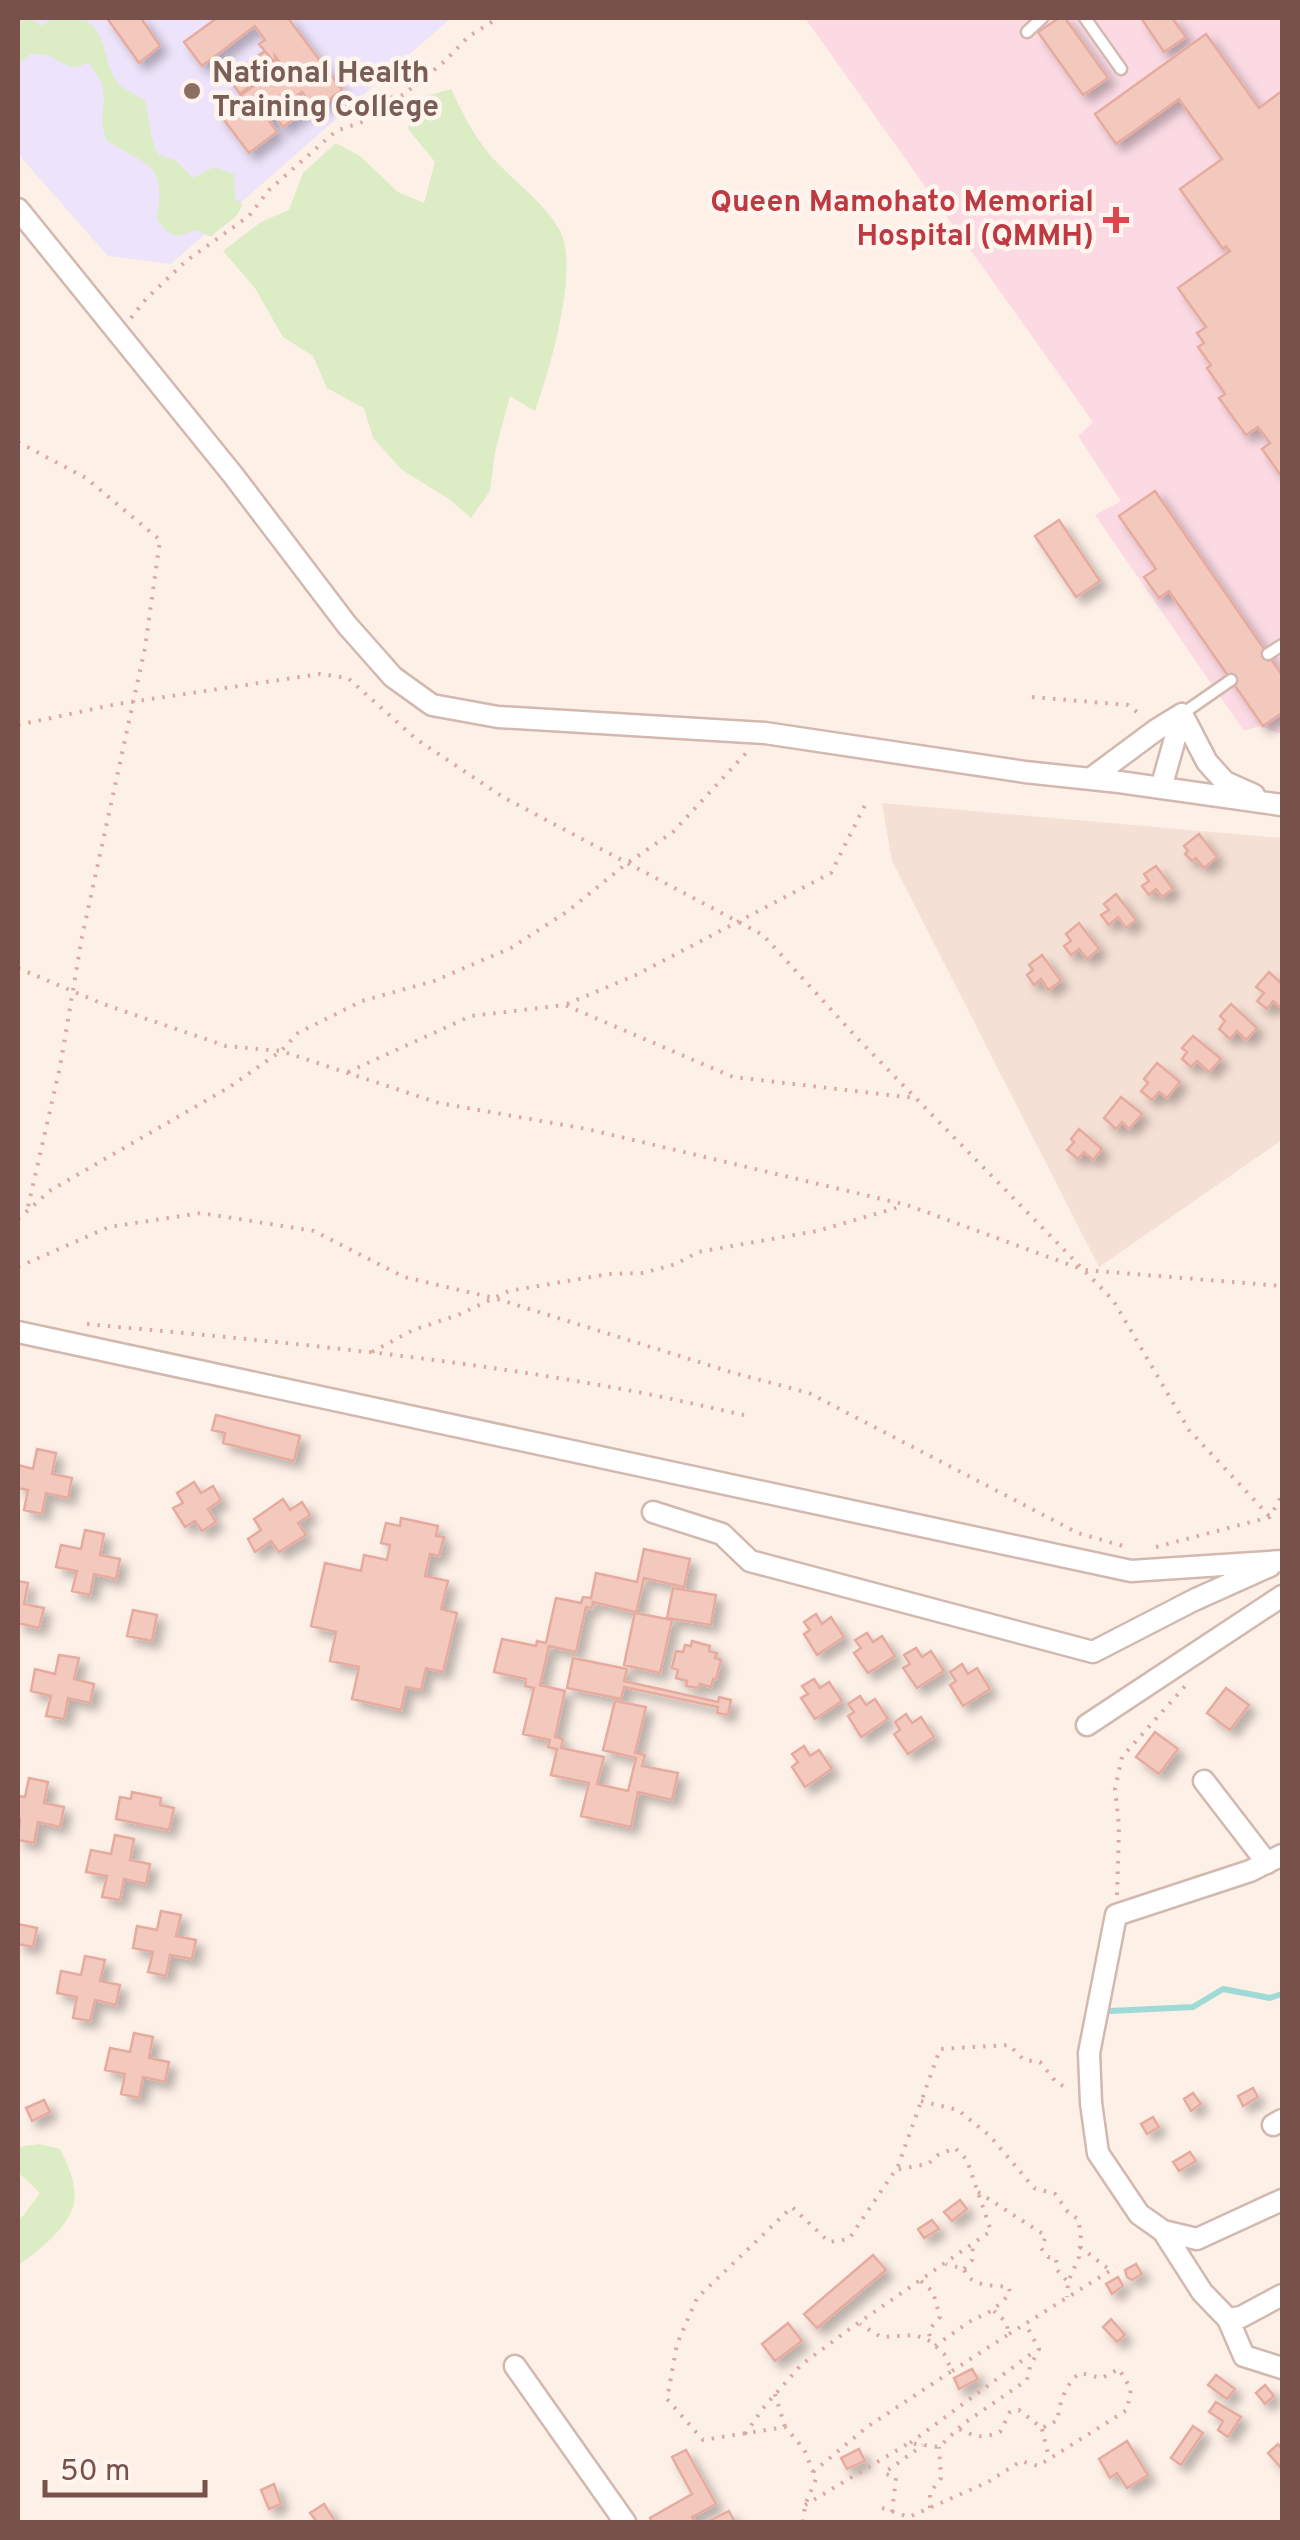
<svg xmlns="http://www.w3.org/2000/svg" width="1300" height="2540" viewBox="0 0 1300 2540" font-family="Overpass,sans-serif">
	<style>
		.residential { fill: #f5e0d5 }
		.education { fill: #ede3fa }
		.medical { fill: #fbdae4 }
		.green { fill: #dcecc4 }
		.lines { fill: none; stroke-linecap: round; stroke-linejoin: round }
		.stream { stroke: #a0dad7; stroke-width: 6 }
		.building { fill: #f3c9be; stroke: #e6ab9e; stroke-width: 2.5; filter: url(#shadow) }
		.service-casing { stroke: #d2b8af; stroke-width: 15 }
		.minor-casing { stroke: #d2b8af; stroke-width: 25 }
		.path { stroke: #d9aba0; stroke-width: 4; stroke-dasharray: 2.5 8; stroke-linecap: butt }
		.service { stroke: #fff; stroke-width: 10 }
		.minor { stroke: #fff; stroke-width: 20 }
		.education-dot { fill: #8d6e63; stroke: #fff5ee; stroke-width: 4 }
		.health-dot { fill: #e0444e; stroke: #fff5ee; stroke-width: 4 }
		.labels { text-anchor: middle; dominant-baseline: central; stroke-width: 9; stroke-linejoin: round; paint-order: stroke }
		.education-label { font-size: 30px; font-weight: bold; fill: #785e54; stroke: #fff5ee; text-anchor: start }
		.health-label { font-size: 30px; font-weight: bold; fill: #be3a42; stroke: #fff5ee; text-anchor: end }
	</style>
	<defs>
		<filter id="shadow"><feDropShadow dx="7" dy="7" stdDeviation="5" flood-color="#0004"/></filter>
	</defs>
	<rect width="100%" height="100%" fill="#fdf0e7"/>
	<!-- residential -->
	<path class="residential" d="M882 803 1282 838V1140L1099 1267 892 861Z"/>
	<!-- education -->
	<path class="education" d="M18 18H451L171 264 108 256 18 154Z"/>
	<!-- medical -->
	<path class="medical" d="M805 18H1282V734L1259 726 1244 731 1095 515 1121 501 1078 436 1093 422Z"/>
	<!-- green -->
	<path class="green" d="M29 18 42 26C52 18 58 18 71 18 108 18 101 61 118 83 124 90 137 95 145 101 150 120 149 137 158 155L175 160 193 178 214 167 234 174 235 198 242 204C239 221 221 224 212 237L195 230 179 236 167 232 157 219C166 159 148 168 106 140L102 122 104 98 102 83 89 63 73 68 47 55 30 54 18 65V44L20 42 18 36V22Z
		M451 89C461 110 471 131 486 150 508 178 541 198 559 229 581 266 549 372 535 411L510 396 495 452 490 491 471 518 449 499 402 470 373 438 364 408 327 388 313 356 283 337 255 288 223 251 261 222 289 210 303 173 336 143 360 156 398 192 424 203 435 162 408 129 413 100Z
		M39 2144 60 2149C68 2165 77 2183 74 2202 71 2225 37 2253 18 2265V2219L23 2216 40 2193 18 2172V2147Z"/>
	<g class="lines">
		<!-- stream -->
		<path class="stream" d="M1110 2011 1193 2007 1223 1989 1270 1998 1282 1994"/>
	</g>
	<!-- building -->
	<path class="building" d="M107 18H141L160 46 139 63Z
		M217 18H288L342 90 315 110 302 92 296 96 306 110 283 127 274 115 268 119 277 132 249 153 218 112 282 65 275 56 276 64 259 44 265 40 255 26 202 66 184 42Z
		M1059 18H1065L1108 78 1083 95 1038 32Z
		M1141 18H1172L1186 37 1164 52Z
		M1206 34 1259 108 1282 91V477L1262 449 1270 443 1258 427 1246 435 1219 398 1225 394 1207 368 1211 365 1198 347 1204 343 1197 333 1206 327 1178 288 1230 251 1226 246 1223 249 1180 189 1222 159 1179 99 1116 144 1095 114Z
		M265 51 276 64 240 94 228 77Z
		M1155 491 1282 675V713L1263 726 1169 591 1159 598 1144 577 1156 569 1119 516Z
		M1059 520 1100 581 1076 597 1035 536Z
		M1199 834 1217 857 1204 868 1196 858 1192 861 1185 854 1188 851 1184 846Z
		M1156 866 1173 889 1162 897 1156 889 1149 895 1142 886 1149 881 1144 874Z
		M1116 894 1136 920 1126 928 1118 917 1109 925 1101 915 1109 910 1104 904Z
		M1079 923 1099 949 1087 959 1079 949 1071 955 1064 946 1071 941 1066 934Z
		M1042 955 1061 981 1048 990 1041 979 1034 985 1027 975 1033 970 1029 965Z
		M1269 972 1282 984V1009L1273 1001 1267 1009 1257 1001 1264 993 1256 987Z
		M1231 1004 1257 1028 1246 1040 1237 1031 1230 1039 1219 1029 1225 1021 1220 1016Z
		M1193 1036 1221 1059 1209 1072 1197 1061 1191 1067 1182 1059 1187 1052 1182 1048Z
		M1157 1063 1180 1082 1167 1098 1159 1092 1152 1100 1141 1091 1148 1083 1144 1079Z
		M1121 1097 1142 1114 1129 1129 1122 1122 1116 1129 1104 1118Z
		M1079 1129 1102 1149 1093 1160 1084 1152 1078 1159 1067 1150 1074 1142 1071 1139Z
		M216 1415 300 1436 294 1461 223 1443 225 1433 212 1430Z
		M37 1449 56 1453 52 1474 72 1478 68 1498 46 1493 42 1514 24 1510 28 1490 18 1488V1465L33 1469Z
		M194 1482 201 1493 213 1486 221 1500 208 1509 216 1522 202 1531 195 1521 185 1527 173 1508 183 1503 177 1493Z
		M283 1499 290 1510 302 1502 310 1515 298 1523 306 1535 279 1552 271 1541 255 1552 248 1539 261 1530 254 1519Z
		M401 1518 438 1526 436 1536 444 1537 439 1556 430 1554 425 1576 448 1581 441 1609 457 1613 443 1672 426 1668 421 1690 406 1687 401 1710 352 1699 359 1667 330 1661 336 1632 311 1626 325 1563 361 1571 364 1555 387 1560 390 1545 381 1543 386 1523 400 1526Z
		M85 1530 104 1534 100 1555 120 1559 116 1579 94 1574 90 1595 72 1591 77 1571 56 1567 61 1545 81 1549Z
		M644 1549 690 1559 684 1587 644 1578 636 1613 672 1620 660 1673 624 1665 635 1612 593 1602 592 1608 586 1607 576 1652 549 1646 540 1685 565 1691 555 1737 563 1739 561 1748 604 1757 597 1784 628 1791 636 1758 603 1750 615 1701 646 1707 635 1753 645 1755 642 1766 678 1773 672 1800 638 1792 631 1827 581 1816 589 1783 551 1775 557 1749 548 1747 550 1740 523 1734 534 1688 525 1686 526 1679 494 1672 502 1639 536 1646 537 1641 546 1643 556 1598 581 1603 583 1597 591 1598 596 1573 637 1582Z
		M18 1581 28 1583 24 1604 44 1608 39 1628 18 1623V1626Z
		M673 1588 716 1595 711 1625 667 1618Z
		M133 1610 157 1615 152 1641 127 1636Z
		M816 1614 822 1624 831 1617 844 1637 817 1655 804 1634 810 1630 804 1622Z
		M867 1633 873 1642 882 1636 895 1656 868 1673 854 1653 861 1648 855 1640Z
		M692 1641 710 1646 709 1651 717 1653 715 1658 721 1660 716 1679H713L711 1687 700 1684 698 1688 686 1686 687 1681 676 1678 678 1670 672 1668 676 1651 683 1652 685 1645 691 1646Z
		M916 1648 922 1657 931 1651 944 1671 917 1688 903 1668 910 1664 904 1655Z
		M59 1655 79 1658 74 1679 94 1684 90 1703 68 1698 64 1719 46 1716 51 1696 31 1691 35 1669 55 1674Z
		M573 1658 627 1669 624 1681 718 1702 719 1697 731 1700 728 1715 717 1713 718 1707 624 1687 621 1699 567 1688Z
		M962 1664 968 1674 977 1668 990 1689 963 1706 950 1685 956 1681 950 1672Z
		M814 1679 820 1688 829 1682 842 1701 815 1719 801 1698 808 1694 802 1686Z
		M1226 1688 1249 1705 1230 1730 1207 1713Z
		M860 1696 866 1705 875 1699 888 1719 861 1737 848 1716 854 1712 848 1704Z
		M906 1714 912 1723 921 1717 934 1737 908 1754 894 1734 900 1730 895 1722Z
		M1155 1732 1178 1749 1159 1774 1136 1757Z
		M804 1746 810 1756 819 1750 832 1769 805 1787 792 1767 798 1762 792 1754Z
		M29 1778 48 1782 44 1803 64 1807 60 1827 38 1822 34 1843 18 1840 20 1819H18V1796L25 1797Z
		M132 1792 161 1798 160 1805 174 1808 169 1830 116 1819 120 1797 131 1799Z
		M115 1835 134 1839 130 1860 150 1864 146 1884 124 1879 120 1900 102 1897 107 1876 86 1872 91 1850 111 1854Z
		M161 1911 181 1915 176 1936 196 1940 192 1959 170 1955 166 1976 148 1972 153 1952 133 1948 137 1926 157 1930Z
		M18 1924 37 1928 33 1947 18 1944Z
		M85 1956 105 1960 100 1981 120 1985 116 2005 95 2000 90 2021 73 2018 77 1997 57 1993 61 1971 81 1975Z
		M134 2033 153 2037 149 2058 169 2062 165 2082 143 2077 139 2098 121 2094 125 2074 105 2070 110 2048 130 2052Z
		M1253 2088 1258 2097 1243 2106 1238 2096Z
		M1193 2093 1201 2104 1191 2111 1184 2099Z
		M44 2100 50 2112 32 2121 26 2108Z
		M1153 2117 1159 2127 1147 2134 1141 2124Z
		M1190 2152 1196 2161 1179 2171 1173 2162Z
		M960 2200 967 2209 952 2221 944 2212Z
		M932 2220 939 2229 924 2238 918 2229Z
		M873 2255 886 2270 817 2328 804 2314Z
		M1136 2264 1142 2274 1132 2280 1127 2277 1125 2270Z
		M1118 2277 1123 2286 1112 2294 1106 2284Z
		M1111 2319 1125 2335 1117 2342 1103 2327Z
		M788 2323 802 2341 775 2361 762 2344Z
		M972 2369 978 2379 959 2389 954 2378Z
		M1216 2375 1235 2389 1227 2399 1208 2385Z
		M1265 2385 1274 2396 1265 2404 1256 2393Z
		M1216 2402 1241 2417 1228 2437 1218 2430 1223 2421 1209 2412Z
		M1193 2426 1203 2433 1181 2465 1171 2458Z
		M1127 2441 1148 2475 1127 2488 1117 2473 1110 2478 1099 2459Z
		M1278 2444 1282 2449V2469L1268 2453Z
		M859 2449 865 2461 847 2469 841 2458Z
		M686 2450 716 2504 692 2517 695 2522H652L650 2518 692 2494 672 2457Z
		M274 2484 281 2504 269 2509 261 2490Z
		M324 2504 335 2521 333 2522H317L310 2513Z
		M729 2511 735 2522H707Z"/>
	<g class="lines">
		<defs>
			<path id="service" d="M1085 18 1121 69
				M1027 32 1042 18
				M1268 654 1282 645
				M1182 714 1231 680"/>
			<path id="minor" d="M18 209 233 475 347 625 393 677 432 705 498 717 765 733 1025 772 1119 782 1282 805
				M1182 714 1207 762 1225 782 1254 795
				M1090 779 1156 730 1182 714
				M1161 788 1182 714
				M18 1332 1131 1571 1282 1561
				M653 1512 722 1534 750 1561 1093 1652 1194 1600 1270 1566
				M1087 1725 1282 1596
				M1204 1781 1267 1863
				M1282 1855 1250 1871 1116 1915 1089 2053 1091 2103 1098 2153 1139 2214 1163 2231 1197 2239 1282 2200
				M1273 2125 1282 2120
				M1163 2231 1202 2292 1228 2319 1241 2317 1282 2295
				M1228 2319 1244 2356 1282 2368
				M515 2366 625 2522"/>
		</defs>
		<!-- service casing -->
		<use href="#service" class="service-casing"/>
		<!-- minor casing -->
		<use href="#minor" class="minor-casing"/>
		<!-- path -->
		<path class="path" d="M131 318 146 299 186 261 249 216 269 190 336 131 365 121 379 100 403 95 445 61 468 37 498 18
			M18 442 86 478 160 540 145 648 82 937 60 1067 27 1211
			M1032 697 1128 705 1142 716
			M18 725 117 704 320 674 348 678 416 739 503 797 763 935 857 1038 1113 1300 1189 1430 1270 1517
			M18 968 103 1004 226 1046 281 1051 439 1103 587 1129 907 1205 1084 1270 1282 1286
			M567 1004 636 975 831 873 867 801
			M348 1072 471 1016 565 1005 733 1077 915 1098
			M18 1219 51 1190 228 1088 281 1051 298 1033 362 1001 434 981 511 948 568 911 626 864 673 832 746 753
			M18 1267 109 1227 201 1213 314 1231 404 1277 494 1298 734 1373 809 1393 1078 1533 1123 1546
			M87 1324C269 1341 453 1357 632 1391 670 1398 707 1407 744 1415
			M372 1352 413 1330 458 1315 509 1291 609 1274 643 1273 676 1264 698 1252 817 1231 903 1206
			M1156 1547 1270 1517 1282 1495
			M1117 1895 1119 1826 1115 1789 1122 1757 1186 1685
			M921 2101 958 2110 990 2136 1034 2188 1055 2194 1068 2212 1078 2219 1081 2234 1079 2257 1068 2282 1067 2297
			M978 2192 1046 2236 1041 2248 1048 2257 1056 2258 1057 2270 1067 2281
			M1080 2247 1110 2270
			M964 2269 972 2260 973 2243
			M921 2281 933 2292 940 2317 929 2330 930 2341
			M1009 2334 1116 2267
			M935 2346 969 2322 993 2310 1010 2294 1009 2287C991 2285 970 2287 964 2269L946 2264
			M952 2371 1009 2334 1006 2322 994 2311
			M775 2394 785 2427
			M1042 2429 1049 2458
			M745 2434 764 2407 801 2365 851 2328 991 2231 967 2160 955 2148 938 2155 928 2164 894 2170
			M910 2443 1035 2351
			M813 2472 867 2427 952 2371 944 2354 930 2341 915 2335 881 2337 860 2324
			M805 2505 909 2443 939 2447 963 2424 1027 2380 1030 2367 1039 2349 1025 2323
			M882 2508 909 2517 988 2482 1021 2461 1038 2466 1127 2410 1131 2389 1119 2369 1102 2378 1080 2373C1067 2382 1058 2404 1058 2420L1042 2428 1019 2410 1010 2412 1000 2432C982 2439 976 2437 959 2429
			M930 2508V2493L941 2478 939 2447
			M892 2512 896 2478 884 2473 923 2445
			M803 2522 805 2505 816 2479 804 2449 785 2427 703 2440 667 2399 677 2344 697 2298 792 2207 829 2242 849 2239 898 2166 940 2049 1009 2045 1024 2060 1040 2062 1056 2082 1070 2090"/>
		<!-- service -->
		<use href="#service" class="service"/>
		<!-- minor -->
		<use href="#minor" class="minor"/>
	</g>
	<!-- markers -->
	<circle class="education-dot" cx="192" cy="91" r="10"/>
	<path class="health-dot" d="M1111 205h10v10h10v10h-10v10h-10v-10h-10v-10h10z"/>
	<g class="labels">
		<!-- education labels -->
		<g class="education-label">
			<text x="212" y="74">National Health<tspan x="212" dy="34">Training College</tspan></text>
		</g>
		<!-- health labels -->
		<g class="health-label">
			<text x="1094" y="203">Queen Mamohato Memorial<tspan x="1094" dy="34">Hospital (QMMH)</tspan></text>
		</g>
	</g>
	<!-- border -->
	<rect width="1300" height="2540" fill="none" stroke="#78514a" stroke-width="40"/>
	<!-- scale -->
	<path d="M45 2480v15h160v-15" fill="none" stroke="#78514a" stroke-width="5"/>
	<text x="60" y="2480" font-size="30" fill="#78514a" stroke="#fff5ee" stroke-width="8" paint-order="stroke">50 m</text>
</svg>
